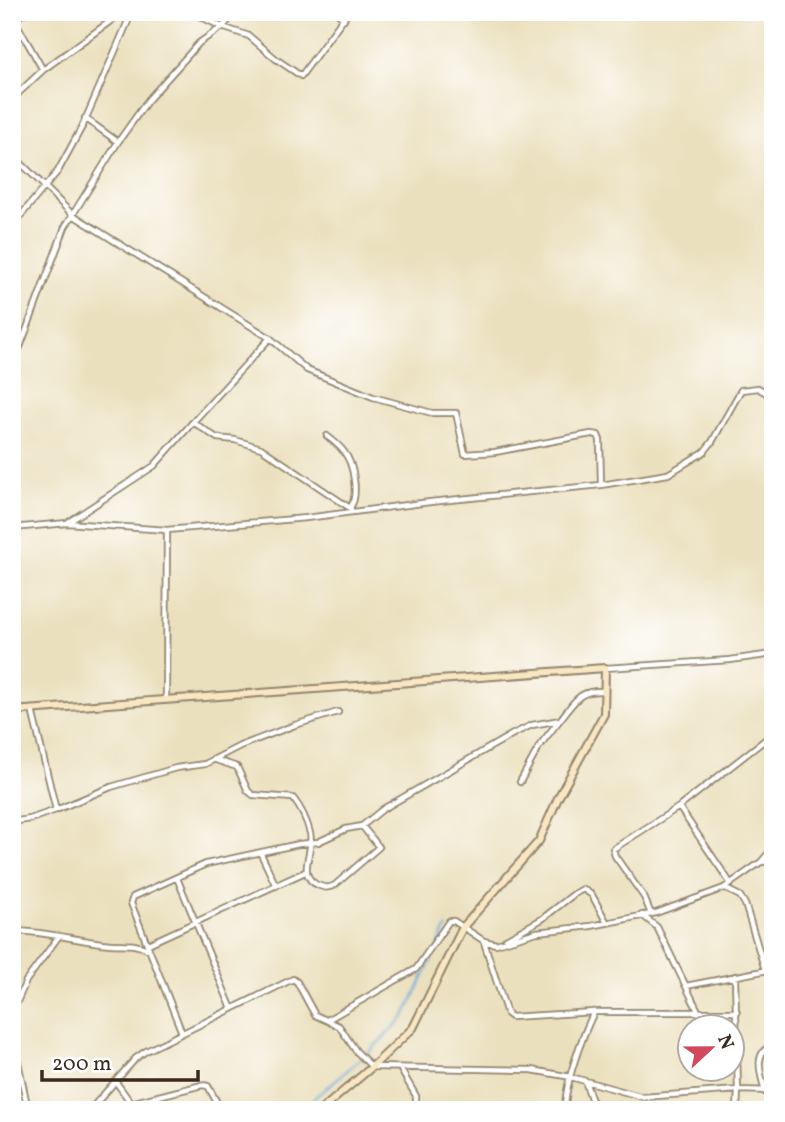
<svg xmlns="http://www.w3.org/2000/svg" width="785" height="1122" viewBox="0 0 785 1122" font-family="Vollkorn,serif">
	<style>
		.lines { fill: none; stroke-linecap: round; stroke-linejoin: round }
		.stream { stroke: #64aada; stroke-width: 2 }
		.street-casing { stroke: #93856e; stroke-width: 8 }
		.secondary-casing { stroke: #93856e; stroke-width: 10 }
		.street { stroke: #fff; stroke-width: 4.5 }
		.secondary { stroke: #f9e7c3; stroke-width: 6 }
	</style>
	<rect width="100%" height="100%" fill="#fff"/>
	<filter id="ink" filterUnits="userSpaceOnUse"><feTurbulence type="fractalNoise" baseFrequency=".0143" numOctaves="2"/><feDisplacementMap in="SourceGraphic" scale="14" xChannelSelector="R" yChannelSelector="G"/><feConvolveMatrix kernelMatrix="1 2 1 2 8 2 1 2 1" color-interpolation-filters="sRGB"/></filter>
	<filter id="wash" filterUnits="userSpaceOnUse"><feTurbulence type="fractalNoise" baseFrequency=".00686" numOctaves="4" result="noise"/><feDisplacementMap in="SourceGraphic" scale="28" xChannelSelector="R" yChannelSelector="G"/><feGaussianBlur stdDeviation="1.57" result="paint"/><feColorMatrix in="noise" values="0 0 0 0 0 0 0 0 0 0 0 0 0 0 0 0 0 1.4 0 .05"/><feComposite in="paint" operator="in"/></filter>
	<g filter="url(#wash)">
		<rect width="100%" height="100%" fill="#ebe0bd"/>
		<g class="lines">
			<!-- stream -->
			<path class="stream" d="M300 1110 369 1052 405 1016 447 927"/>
		</g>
	</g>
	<g filter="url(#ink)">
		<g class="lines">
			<defs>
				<path id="street" d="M26 12 14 19 43 70
					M191 12 222 27 249 36 276 59 301 76 348 12
					M336 12 344 19
					M12 99 43 70 123 12
					M118 142 148 100 199 43 222 27 237 12
					M12 154 73 215 270 338 307 370 373 397 432 413H456L465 454 495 452 591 434 598 435 600 440 601 485
					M12 226 58 171 83 125 132 12
					M270 338 193 422 217 438 235 440 261 448 350 508 352 512
					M12 360 20 347 65 227 118 142 85 118
					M327 436C333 441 340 446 344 452 354 464 359 496 350 508
					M67 523 154 466 193 422
					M12 528 67 523 167 530 306 518 430 502 601 485 668 474 704 452 712 442 741 390 758 388 773 397
					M605 668 730 660 773 654
					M166 700 167 530
					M32 710 56 810 111 787 176 768 205 764 240 746 295 725 338 712
					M216 760 237 767 248 791 253 795 293 798C300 807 307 821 310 833 315 851 294 877 320 886 326 888 329 888 335 885L379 847 362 826
					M520 782 540 745 559 721
					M12 822 30 819 56 810
					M261 854 276 886
					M762 862 773 860
					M177 878 232 1009
					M731 884 679 807 770 736
					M724 888 740 896 745 904 765 970
					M651 914 644 897 615 856 613 849 679 807
					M642 915 657 927 699 1013
					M12 931C46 931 78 941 111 944 125 945 137 943 149 950
					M506 939 542 919 574 894 583 889 592 895 607 923
					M484 942 507 1014 511 1017 594 1012H737
					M148 944 305 872
					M686 986 773 969
					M12 1005 17 1002 26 981 59 936
					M327 1020 416 969 449 921H454L484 941 496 944 537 932 591 926 656 913 724 888 761 862 773 848
					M12 1033 28 1110
					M182 1033 131 903 133 897 206 864 299 844 318 842 346 829 362 826 383 809 513 734 532 725 560 720C575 701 578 690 604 691
					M401 1070 416 1096V1110
					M585 1081 595 1110
					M116 1082 131 1103 202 1085 208 1086 221 1110
					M765 1092C761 1074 752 1053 773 1045
					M90 1110 136 1058 146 1051 293 979 297 982 315 1015 339 1026 356 1051 372 1067 532 1070 571 1077 643 1097 738 1090 735 976
					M565 1110C565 1082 582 1037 594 1012
					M737 1110 738 1090 773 1091"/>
				<path id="secondary" d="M12 711 605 668 604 714 558 798 539 841 463 927 413 1028 372 1067 321 1110"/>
			</defs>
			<!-- street casing -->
			<use href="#street" class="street-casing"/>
			<!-- secondary casing -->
			<use href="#secondary" class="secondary-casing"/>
			<!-- street -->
			<use href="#street" class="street"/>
			<!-- secondary -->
			<use href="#secondary" class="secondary"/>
		</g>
	</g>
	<!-- margin -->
	<rect width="785" height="1122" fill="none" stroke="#fff" stroke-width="42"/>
	<!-- north arrow -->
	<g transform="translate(711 1048) rotate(68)"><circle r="33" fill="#ffffff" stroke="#b1aaa5" stroke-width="2"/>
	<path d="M0-5L12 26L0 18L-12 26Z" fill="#d1495b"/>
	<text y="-10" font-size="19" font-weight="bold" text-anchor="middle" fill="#3b2a1e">N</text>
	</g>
	<!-- scale -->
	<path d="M42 1070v10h156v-10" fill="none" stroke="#3b2a1e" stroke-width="3.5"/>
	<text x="52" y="1070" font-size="21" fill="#3b2a1e" stroke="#ffffff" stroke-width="5" paint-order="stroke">200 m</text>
</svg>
